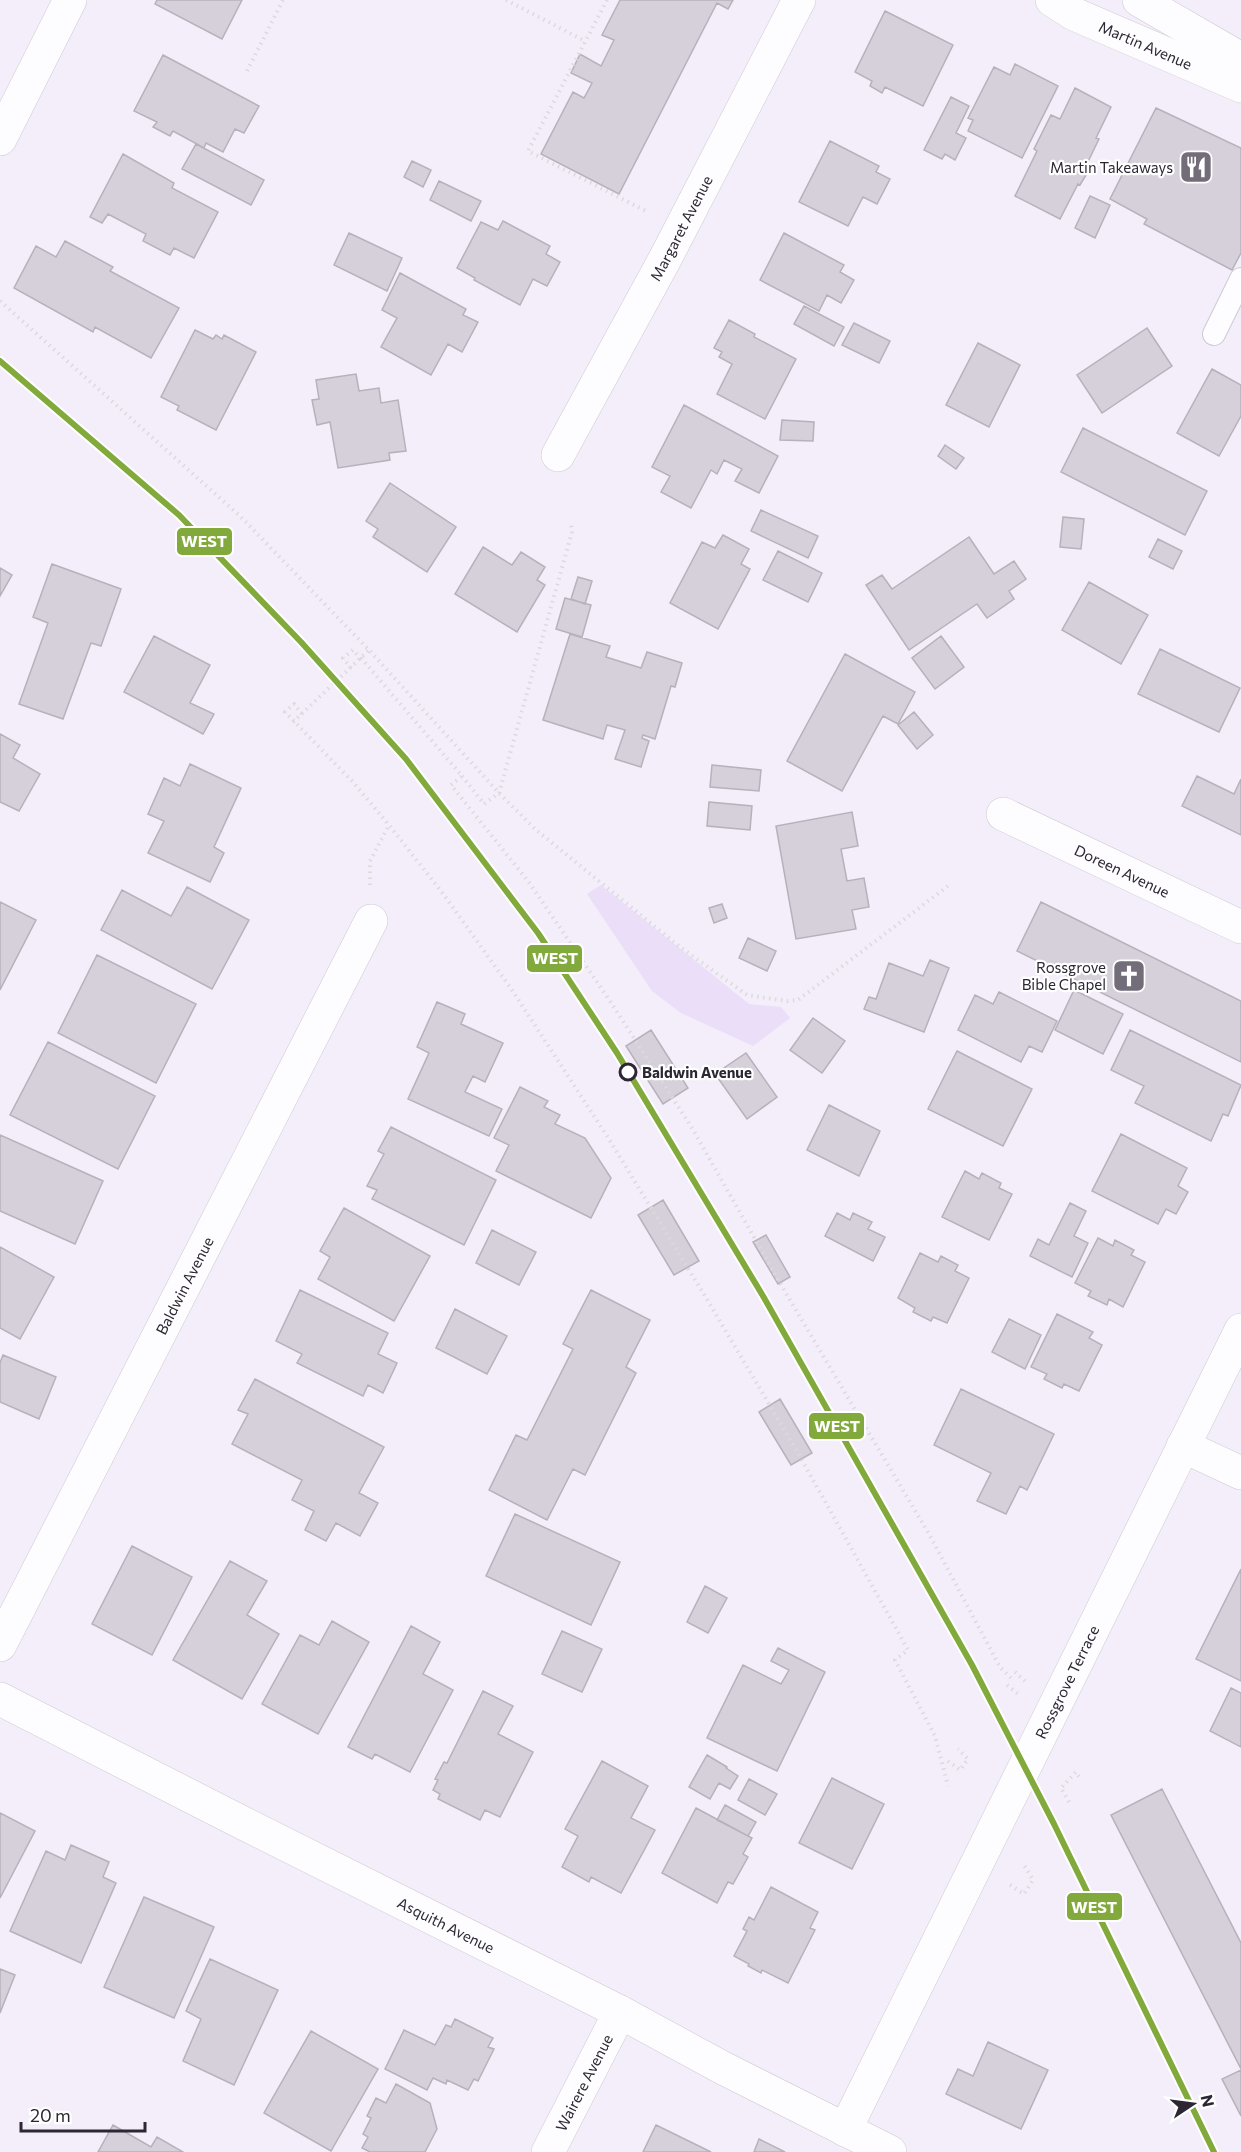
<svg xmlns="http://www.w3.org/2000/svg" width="1241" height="2152" viewBox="0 0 1241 2152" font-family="Commissioner,sans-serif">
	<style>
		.green { fill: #eadef8 }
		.building { fill: #d5d0da; stroke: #b6b1bb; stroke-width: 1.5 }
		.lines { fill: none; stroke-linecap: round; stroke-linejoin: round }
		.lane-casing { stroke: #cfcad4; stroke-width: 24 }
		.street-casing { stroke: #cfcad4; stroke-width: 34 }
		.secondary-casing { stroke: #cfcad4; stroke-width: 34 }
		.path { stroke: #dcdade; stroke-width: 4; stroke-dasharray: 1.5 4.5; stroke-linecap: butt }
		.lane { stroke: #fdfcfe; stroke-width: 22 }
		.street { stroke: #fdfcfe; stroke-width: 33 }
		.secondary { stroke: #fdfcfe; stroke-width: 33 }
		.rail-1-casing { stroke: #fff; stroke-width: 10 }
		.rail-1 { stroke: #82a93b; stroke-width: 6 }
		.stop-dot { fill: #fff; stroke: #2c2732; stroke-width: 3 }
		.labels { text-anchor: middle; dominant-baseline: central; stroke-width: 4.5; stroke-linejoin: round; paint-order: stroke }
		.street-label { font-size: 15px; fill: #2c2732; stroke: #fff }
		.poi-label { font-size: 15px; fill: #2c2732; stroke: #fff; text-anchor: end }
		.stop-label { font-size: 15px; font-weight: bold; fill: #2c2732; stroke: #fff; text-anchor: start }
		.line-badge { stroke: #fff; stroke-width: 2 }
		.badge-label { font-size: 16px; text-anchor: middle; font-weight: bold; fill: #fff }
	</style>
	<rect width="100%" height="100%" fill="#f3eef9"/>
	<!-- green -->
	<path class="green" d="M601 885 749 1004 781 1007 790 1018 753 1046 681 1013 652 991 587 894Z"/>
	<!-- building -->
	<path class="building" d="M157 0H242L222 39 155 4Z
		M620 0H733L728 9 717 3 619 194 541 154 573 92 584 98 592 83 571 73 580 54 601 66 614 40 602 35Z
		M885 11 953 45 923 106 885 87 882 93 870 86 872 81 855 72Z
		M163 55 259 106 244 133 235 129 223 152 206 143 204 148 173 131 170 136 153 127 157 122 134 111Z
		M1015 64 1058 86 1022 158 968 131 973 120 968 118 994 67 1010 75Z
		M1075 88 1111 107 1096 138 1099 139 1083 172 1086 175 1080 185 1078 184 1060 219 1015 196 1037 151 1034 149 1051 115 1060 119Z
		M951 97 969 106 956 133 966 138 955 160 945 154 942 159 924 150Z
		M1156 108 1241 148V253L1232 270 1144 224 1147 219 1110 199Z
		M830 141 879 166 876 172 890 179 877 204 863 197 848 226 799 202Z
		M196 144 264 180 251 205 182 169Z
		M123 154 174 183 172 188 218 212 194 258 174 248 170 255 143 241 146 234 108 214 102 223 90 217Z
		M412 161 431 170 423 187 404 177Z
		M439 181 481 201 471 221 430 200Z
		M1090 196 1110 205 1095 238 1075 228Z
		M503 221 550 246 546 254 560 262 547 286 533 279 520 305 474 280 475 278 457 268 481 222 498 230Z
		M349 233 402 258 387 291 334 265Z
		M784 233 844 265 840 272 854 280 841 303 827 295 819 311 760 280Z
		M65 241 113 267 110 271 179 308 151 358 95 327 93 332 14 288 36 246 56 257Z
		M400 273 466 309 463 315 478 322 462 352 448 344 431 375 381 347 397 318 382 310Z
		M804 306 844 327 834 346 794 324Z
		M729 320 755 334 754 337 796 359 765 419 717 394 732 364 719 357 722 352 714 348Z
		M854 323 890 341 879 363 842 345Z
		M1147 328 1172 366 1102 413 1077 375Z
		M195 330 213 339 216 335 222 339 224 335 256 352 216 430 177 410 179 406 161 397Z
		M978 343 1020 365 989 427 946 405Z
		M1212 369 1241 385V416L1219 456 1177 433Z
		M356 374 359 391 379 388 381 403 398 400 406 451 389 453 390 460 338 468 330 422 317 425 312 400 319 399 316 380Z
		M684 405 778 456 759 493 735 481 742 469 724 460 717 474 711 470 691 508 661 492 670 476 652 467Z
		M782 420 814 422 813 441 780 440Z
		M1083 428 1207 491 1185 535 1061 472Z
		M945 445 964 458 956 469 938 456Z
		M390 483 456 527 427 572 373 537 378 529 366 521Z
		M761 510 818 536 808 558 751 531Z
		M1063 517 1084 519 1081 549 1060 547Z
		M723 535 749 549 741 564 750 569 718 629 670 603 702 542 715 548Z
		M969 537 994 574 1014 561 1026 579 1009 591 1014 599 987 618 977 604 909 650 866 585 882 575 892 589Z
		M1158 539 1182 551 1173 569 1149 557Z
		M483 547 512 565 521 552 545 567 537 580 545 585 517 632 455 594Z
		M778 551 822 573 808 602 763 580Z
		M52 564 121 589 101 646 91 643 63 719 19 704 48 623 33 617Z
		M0 568 12 575 0 596Z
		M578 577 592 581 585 604 571 599Z
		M1089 582 1148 615 1121 664 1062 630Z
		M565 598 591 605 582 637 556 629Z
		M570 634 610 646 606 657 641 668 647 652 682 663 675 687 671 686 655 739 643 735 642 738 649 741 641 767 615 759 625 730 607 725 603 739 543 720Z
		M154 636 210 665 190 703 214 714 203 734 124 692Z
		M941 636 964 667 935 689 912 658Z
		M1160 649 1240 688 1219 732 1138 694Z
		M845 654 915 692 898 724 883 716 842 791 787 761Z
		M914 712 933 735 917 749 898 725Z
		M0 734 20 745 13 758 40 774 19 811 0 802Z
		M190 764 241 788 214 847 224 853 210 882 148 853 164 821 148 814 164 778 180 786Z
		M712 765 761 770 759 791 710 787Z
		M1197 776 1234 794 1241 779V835L1182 806Z
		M709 802 752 806 750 830 707 826Z
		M852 812 858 846 841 849 847 881 864 878 869 907 852 910 856 929 796 939 776 826Z
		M187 887 249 920 212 989 101 930 122 890 171 916Z
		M0 902 36 920 0 990Z
		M1041 902 1241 1001V1062L1017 951Z
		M722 904 727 918 714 923 709 908Z
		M748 938 776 951 767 971 739 958Z
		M97 955 196 1004 156 1083 58 1033Z
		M930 960 949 968 924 1032 864 1009 869 997 876 999 889 963 923 976Z
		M1074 990 1123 1014 1103 1054 1055 1030Z
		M999 992 1057 1021 1042 1052 1029 1046 1021 1062 958 1030 975 995 993 1004Z
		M437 1002 465 1014 461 1024 503 1043 485 1082 473 1076 465 1092 502 1109 489 1136 408 1099 429 1053 417 1047Z
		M813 1018 845 1041 822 1073 790 1050Z
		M651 1030 688 1088 663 1104 626 1046Z
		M1130 1030 1241 1085 1228 1116 1223 1114 1211 1141 1135 1103 1144 1086 1111 1070Z
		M48 1042 155 1096 118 1169 10 1115Z
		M957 1051 1032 1089 1003 1146 928 1109Z
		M746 1053 777 1097 747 1119 715 1074Z
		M520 1087 548 1101 544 1107 560 1115 555 1124 585 1138 611 1178 591 1218 496 1171 509 1145 494 1138Z
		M829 1105 880 1131 859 1176 807 1150Z
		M391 1127 496 1180 464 1245 372 1199 377 1190 367 1186 384 1154 378 1151Z
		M1121 1134 1187 1168 1178 1186 1188 1192 1176 1214 1166 1209 1158 1224 1092 1191Z
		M0 1135 103 1181 75 1244 0 1211Z
		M965 1171 979 1179 982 1173 1001 1183 999 1188 1012 1194 989 1240 942 1217Z
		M663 1200 699 1261 674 1275 638 1215Z
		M1070 1203 1086 1211 1074 1236 1088 1243 1072 1277 1030 1256 1038 1239 1049 1245Z
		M344 1208 430 1256 394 1321 318 1279 330 1257 320 1251Z
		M837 1213 850 1220 853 1213 872 1222 868 1229 885 1237 873 1261 825 1236Z
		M492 1230 536 1252 519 1285 476 1263Z
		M766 1235 790 1277 778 1284 753 1242Z
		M1098 1238 1113 1246 1115 1240 1134 1250 1131 1255 1145 1262 1123 1307 1109 1299 1107 1305 1088 1296 1091 1291 1075 1283Z
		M0 1247 54 1277 20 1339 0 1328Z
		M920 1253 938 1262 941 1256 958 1265 955 1271 969 1278 947 1323 933 1317 931 1321 913 1312 915 1308 898 1298Z
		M300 1290 388 1333 378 1354 397 1363 383 1393 368 1385 363 1396 297 1363 302 1354 276 1341Z
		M591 1290 650 1320 626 1367 636 1373 585 1475 573 1469 547 1520 489 1490 516 1435 527 1440 573 1349 563 1344Z
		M455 1309 507 1336 487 1374 436 1348Z
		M1057 1314 1093 1332 1089 1338 1102 1345 1079 1391 1064 1384 1062 1388 1044 1379 1047 1374 1031 1367Z
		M1009 1319 1041 1335 1025 1369 992 1352Z
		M3 1355 56 1377 39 1419 0 1402V1363Z
		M255 1379 384 1447 359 1493 378 1503 360 1536 336 1523 326 1541 305 1530 314 1511 292 1500 302 1480 232 1444 248 1414 238 1410Z
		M961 1389 1054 1434 1027 1490 1020 1486 1006 1514 977 1501 991 1473 934 1445Z
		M780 1399 812 1453 791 1465 759 1412Z
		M515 1514 620 1562 591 1625 486 1576Z
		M132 1546 192 1577 152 1655 92 1624Z
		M230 1561 267 1581 247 1615 279 1634 242 1699 173 1660Z
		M1241 1569V1681L1196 1659Z
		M705 1586 727 1598 708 1633 687 1622Z
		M332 1621 369 1642 318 1734 262 1704 300 1635 319 1645Z
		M411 1626 440 1642 423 1674 453 1690 410 1772 375 1754 372 1759 348 1747Z
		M562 1631 602 1649 582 1692 542 1674Z
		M778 1648 825 1672 777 1771 707 1738 743 1665 781 1684 789 1670 771 1661Z
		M1231 1688 1241 1693V1747L1210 1731Z
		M483 1691 513 1706 498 1734 533 1752 500 1817 485 1810 480 1820 438 1799 440 1794 433 1790 438 1780 435 1779 444 1762 447 1763Z
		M707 1755 727 1767 726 1768 738 1776 730 1789 719 1783 710 1799 689 1787Z
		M602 1761 648 1786 631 1818 655 1830 621 1893 591 1877 589 1882 562 1867 578 1836 565 1829Z
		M832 1778 884 1804 852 1869 799 1843Z
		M749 1779 777 1794 765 1815 738 1800Z
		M1162 1789 1241 1943V2069L1111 1815Z
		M725 1805 756 1822 748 1836 717 1820Z
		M696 1808 752 1838 743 1854 748 1857 733 1884 728 1882 717 1903 662 1873Z
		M0 1813 35 1831 0 1898Z
		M71 1845 109 1862 103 1877 116 1883 81 1963 10 1931 46 1851 65 1860Z
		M771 1887 818 1912 810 1928 815 1930 788 1983 762 1970 761 1973 748 1966 749 1964 734 1956 747 1931 743 1929 749 1917 754 1920Z
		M144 1897 214 1927 174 2018 104 1987Z
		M210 1959 278 1990 234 2085 183 2061 201 2019 186 2011Z
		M0 1969 15 1975 0 2013Z
		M455 2019 493 2038 488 2047 494 2049 478 2081 474 2079 468 2090 447 2080 446 2084 433 2078 427 2090 385 2069 404 2030 435 2045 446 2025 451 2027Z
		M311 2031 378 2069 331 2151 264 2113Z
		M988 2042 1048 2070 1021 2129 946 2094 958 2069 973 2076Z
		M1241 2070V2116L1222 2079Z
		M396 2084 430 2103 437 2129 425 2152H370L362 2148 368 2137 363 2134 371 2118 367 2116 376 2098 386 2103Z
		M113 2125 151 2147 157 2137 183 2152H98Z
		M656 2125 711 2152H643Z
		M759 2139 785 2152H754Z"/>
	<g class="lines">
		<defs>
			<path id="lane" d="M1214 334 1241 279"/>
			<g id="street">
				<path id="s1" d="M1052 0 1074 14 1241 86"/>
				<path d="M1139 0 1241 59"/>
				<path d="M0 139 70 0"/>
				<path id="s2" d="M558 455 666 257 799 0"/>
				<path id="s3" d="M1003 814 1241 927"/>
				<path d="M1183 1446 1241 1473"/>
				<path id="s4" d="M0 1645 371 921"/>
				<path id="s5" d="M845 2130 1241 1330"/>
				<path id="s6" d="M548 2152 620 2012"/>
			</g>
			<g id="secondary">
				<path id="s7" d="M0 1699 239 1821 620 2012 723 2068 890 2152"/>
			</g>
		</defs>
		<!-- lane casing -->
		<use href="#lane" class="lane-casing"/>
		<!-- street casing -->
		<use href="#street" class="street-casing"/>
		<!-- secondary casing -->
		<use href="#secondary" class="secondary-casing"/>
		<!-- path -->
		<path class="path" d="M506 0 585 41
			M607 0 528 151 646 211
			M247 71 283 0
			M0 301 241 517 369 650 499 793 535 829 680 947 747 995 787 1001 798 1000 948 886
			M361 658 462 776 451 785 528 881 610 1001 692 1128 784 1290 929 1534 1000 1667 1011 1678
			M351 668 343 658 353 650 361 659
			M302 714 294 704 285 712 352 781 389 825 444 895 512 990 607 1136 705 1296 798 1453 908 1650 895 1660 935 1736 948 1786
			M293 722 369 650
			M462 776 484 804 499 793 572 532 571 523
			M370 885V861L389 825
			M1015 1672 1026 1682
			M1007 1685 1018 1694
			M948 1761 960 1770 968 1759 958 1749
			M1069 1802 1061 1788 1076 1772 1081 1780
			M1010 1885 1024 1894 1033 1880 1024 1865"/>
		<!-- lane -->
		<use href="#lane" class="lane"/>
		<!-- street -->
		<use href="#street" class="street"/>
		<!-- secondary -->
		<use href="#secondary" class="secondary"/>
		<defs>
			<path id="rail-1" d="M0 361 179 515 301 642 406 759 538 933 617 1053 763 1296 972 1665 1054 1824 1214 2152"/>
		</defs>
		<!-- rail-1 casing -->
		<use href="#rail-1" class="rail-1-casing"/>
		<!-- rail-1 -->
		<use href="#rail-1" class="rail-1"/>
	</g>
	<!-- icons -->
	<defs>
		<symbol id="restaurant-square" viewBox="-11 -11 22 22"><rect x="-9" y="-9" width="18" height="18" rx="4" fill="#726d78" stroke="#fff"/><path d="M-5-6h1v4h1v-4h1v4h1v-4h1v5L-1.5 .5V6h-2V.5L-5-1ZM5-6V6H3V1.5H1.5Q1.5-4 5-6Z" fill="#fff"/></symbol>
		<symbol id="church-square" viewBox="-11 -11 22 22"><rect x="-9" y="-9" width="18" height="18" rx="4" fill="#726d78" stroke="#fff"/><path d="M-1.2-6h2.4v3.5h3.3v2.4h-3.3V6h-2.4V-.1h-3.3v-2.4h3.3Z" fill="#fff"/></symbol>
	</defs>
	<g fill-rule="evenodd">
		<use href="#restaurant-square" x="1177" y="148" width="38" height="38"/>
		<use href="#church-square" x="1110" y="957" width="38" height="38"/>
	</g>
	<!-- markers -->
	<circle class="stop-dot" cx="628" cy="1072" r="8"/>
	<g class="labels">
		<!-- street labels -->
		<g class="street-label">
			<text stroke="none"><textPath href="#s1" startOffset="104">Martin Avenue</textPath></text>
			<text stroke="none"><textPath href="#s2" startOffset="258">Margaret Avenue</textPath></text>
			<text stroke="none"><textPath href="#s3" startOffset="132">Doreen Avenue</textPath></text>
			<text stroke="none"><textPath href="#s4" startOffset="404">Baldwin Avenue</textPath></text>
			<text stroke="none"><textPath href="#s5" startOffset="500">Rossgrove Terrace</textPath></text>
			<text stroke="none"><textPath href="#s7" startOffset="500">Asquith Avenue</textPath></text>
			<text stroke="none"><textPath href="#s6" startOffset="78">Wairere Avenue</textPath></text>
		</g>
		<!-- poi labels -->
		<g class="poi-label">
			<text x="1173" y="167">Martin Takeaways</text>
			<text x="1106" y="967">Rossgrove<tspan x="1106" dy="17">Bible Chapel</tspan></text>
		</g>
		<!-- stop labels -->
		<g class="stop-label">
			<text x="642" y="1072">Baldwin Avenue</text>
		</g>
	</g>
	<g class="line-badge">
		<rect x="176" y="527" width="57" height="29" rx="6" fill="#82a93b"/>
		<rect x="526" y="944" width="57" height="29" rx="6" fill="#82a93b"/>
		<rect x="808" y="1412" width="57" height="28" rx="6" fill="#82a93b"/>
		<rect x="1066" y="1892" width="57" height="29" rx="6" fill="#82a93b"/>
	</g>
	<g class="badge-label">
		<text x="204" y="547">WEST</text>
		<text x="555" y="964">WEST</text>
		<text x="837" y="1432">WEST</text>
		<text x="1094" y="1913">WEST</text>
	</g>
	<!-- north arrow -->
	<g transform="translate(1193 2104) rotate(77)" stroke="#ffffff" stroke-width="4.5" paint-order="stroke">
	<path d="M0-4.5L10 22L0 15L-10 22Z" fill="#2c2732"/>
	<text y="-9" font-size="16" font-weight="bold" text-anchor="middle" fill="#2c2732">N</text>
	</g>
	<!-- scale -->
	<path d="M21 2122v9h124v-9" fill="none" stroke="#2c2732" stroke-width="3"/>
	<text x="30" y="2122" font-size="18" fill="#2c2732" stroke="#ffffff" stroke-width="4.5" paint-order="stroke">20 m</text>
</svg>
